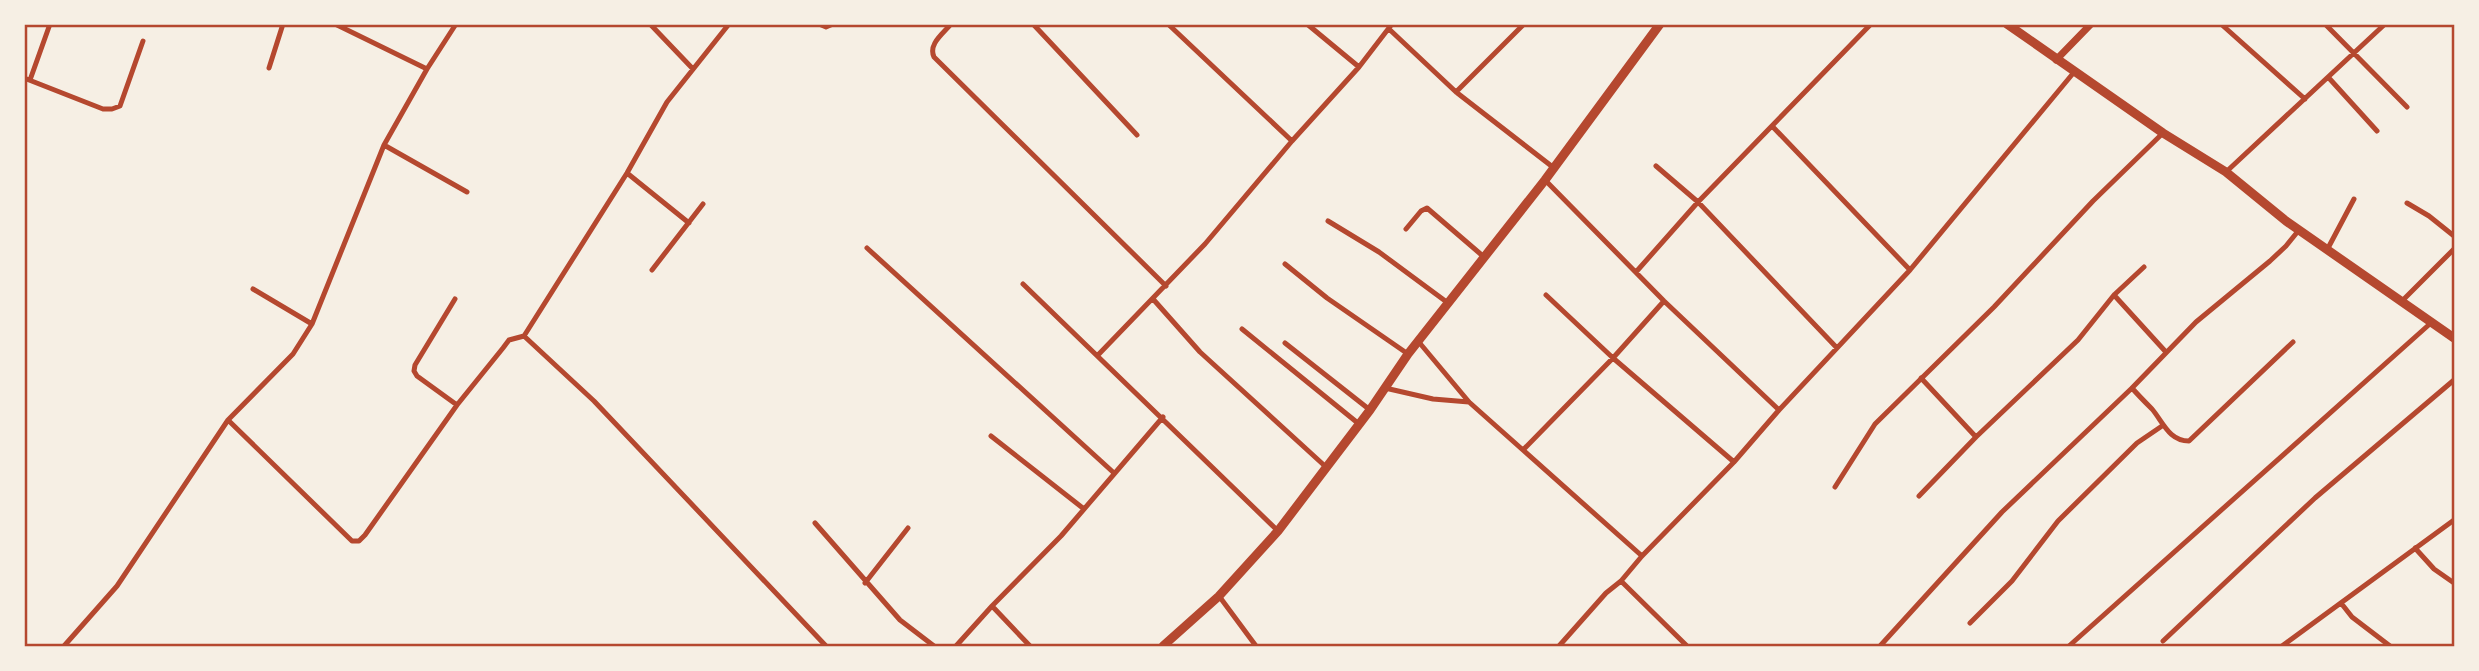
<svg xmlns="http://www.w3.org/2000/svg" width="2479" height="671" viewBox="0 0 2479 671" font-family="'Alegreya Sans',sans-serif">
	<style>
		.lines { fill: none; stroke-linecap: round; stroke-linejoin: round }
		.minor { stroke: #b5482f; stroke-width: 5 }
		.tertiary { stroke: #b5482f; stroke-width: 7 }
		.trunk { stroke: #b5482f; stroke-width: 9 }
		.neatline { fill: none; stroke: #b5482f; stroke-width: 2.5 }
	</style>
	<rect width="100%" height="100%" fill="#f6efe4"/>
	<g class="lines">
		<!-- minor -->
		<path class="minor" d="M335 24 427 69
			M650 24 693 69
			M819 24 826 27 833 24
			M951 24C943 34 928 44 934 57L1166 286
			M1033 24 1137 135
			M1168 24 1292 141
			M1307 24 1359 67
			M2221 24 2305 99
			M2325 24 2407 107
			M1389 29 1456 92 1554 168
			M269 68 283 24
			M2328 77 2377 131
			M24 78 103 109H112L120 106 143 41
			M30 80 50 24
			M1456 92 1524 24
			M1773 127 1910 270
			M384 145 467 192
			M1656 166 1698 202 1837 348
			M2226 172 2385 24
			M627 173 689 223
			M1545 180 1664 301 1779 410
			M2407 203 2429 216 2454 236
			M1328 221 1379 252 1448 303
			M1406 229 1421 211 1427 208 1484 257
			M867 248 1114 473
			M2327 250 2354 199
			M1285 264 1327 298 1408 354
			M652 270 703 204
			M1636 272 1698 202 1871 24
			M1023 284 1278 531
			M253 289 312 324
			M1546 295 1613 358 1734 462
			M2114 295 2144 267
			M455 299 415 365 414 371 417 376 457 405
			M1153 299 1200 352 1326 467
			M2402 301 2454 249
			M1242 329 1359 424
			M524 336 627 173 667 102 729 24
			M1418 341 1469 402 1642 556
			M1285 343 1370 410
			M1098 355 1205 244 1292 141 1359 67 1392 24
			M1385 388 1433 399 1469 402
			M2132 388C2138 395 2145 402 2152 409 2163 422 2169 441 2189 441L2293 342
			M228 420 352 541H359L365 535 457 405 503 348 509 340 524 336 594 401 826 646
			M991 436 1084 509
			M1976 437 2078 340 2114 295 2165 351
			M1523 450 1613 358 1664 301
			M1835 487 1875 424 1994 307 2093 201 2163 133
			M1919 496 1976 437 1921 378
			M815 523 900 620 934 646
			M2415 548 2434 569 2454 583
			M1621 581 1687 646
			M865 583 908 528
			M1219 596 1256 646
			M2341 603 2352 617 2390 646
			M992 606 1030 646
			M1970 623 2012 581 2058 521 2137 443 2162 426
			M2163 641 2315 498 2454 380
			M64 646 117 586 228 420 293 354 312 324 384 145 427 69 456 24
			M956 646 992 606 1061 536 1163 417
			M1559 646 1606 593 1621 581 1642 556 1734 462 1779 410 1910 270 2075 71
			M1880 646 2002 512 2132 388 2196 322 2270 261 2286 246 2299 230
			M2069 646 2432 322
			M2282 646 2454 520"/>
		<!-- tertiary -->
		<path class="tertiary" d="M2056 60 2091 24"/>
		<!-- trunk -->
		<path class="trunk" d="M2007 24 2163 133 2226 172 2286 221 2454 338
			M1163 646 1219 596 1278 531 1370 410 1408 354 1545 180 1660 24"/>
	</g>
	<!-- border -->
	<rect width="2479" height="671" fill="none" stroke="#f6efe4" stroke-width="52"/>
	<rect x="26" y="26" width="2427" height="619" class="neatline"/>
</svg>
